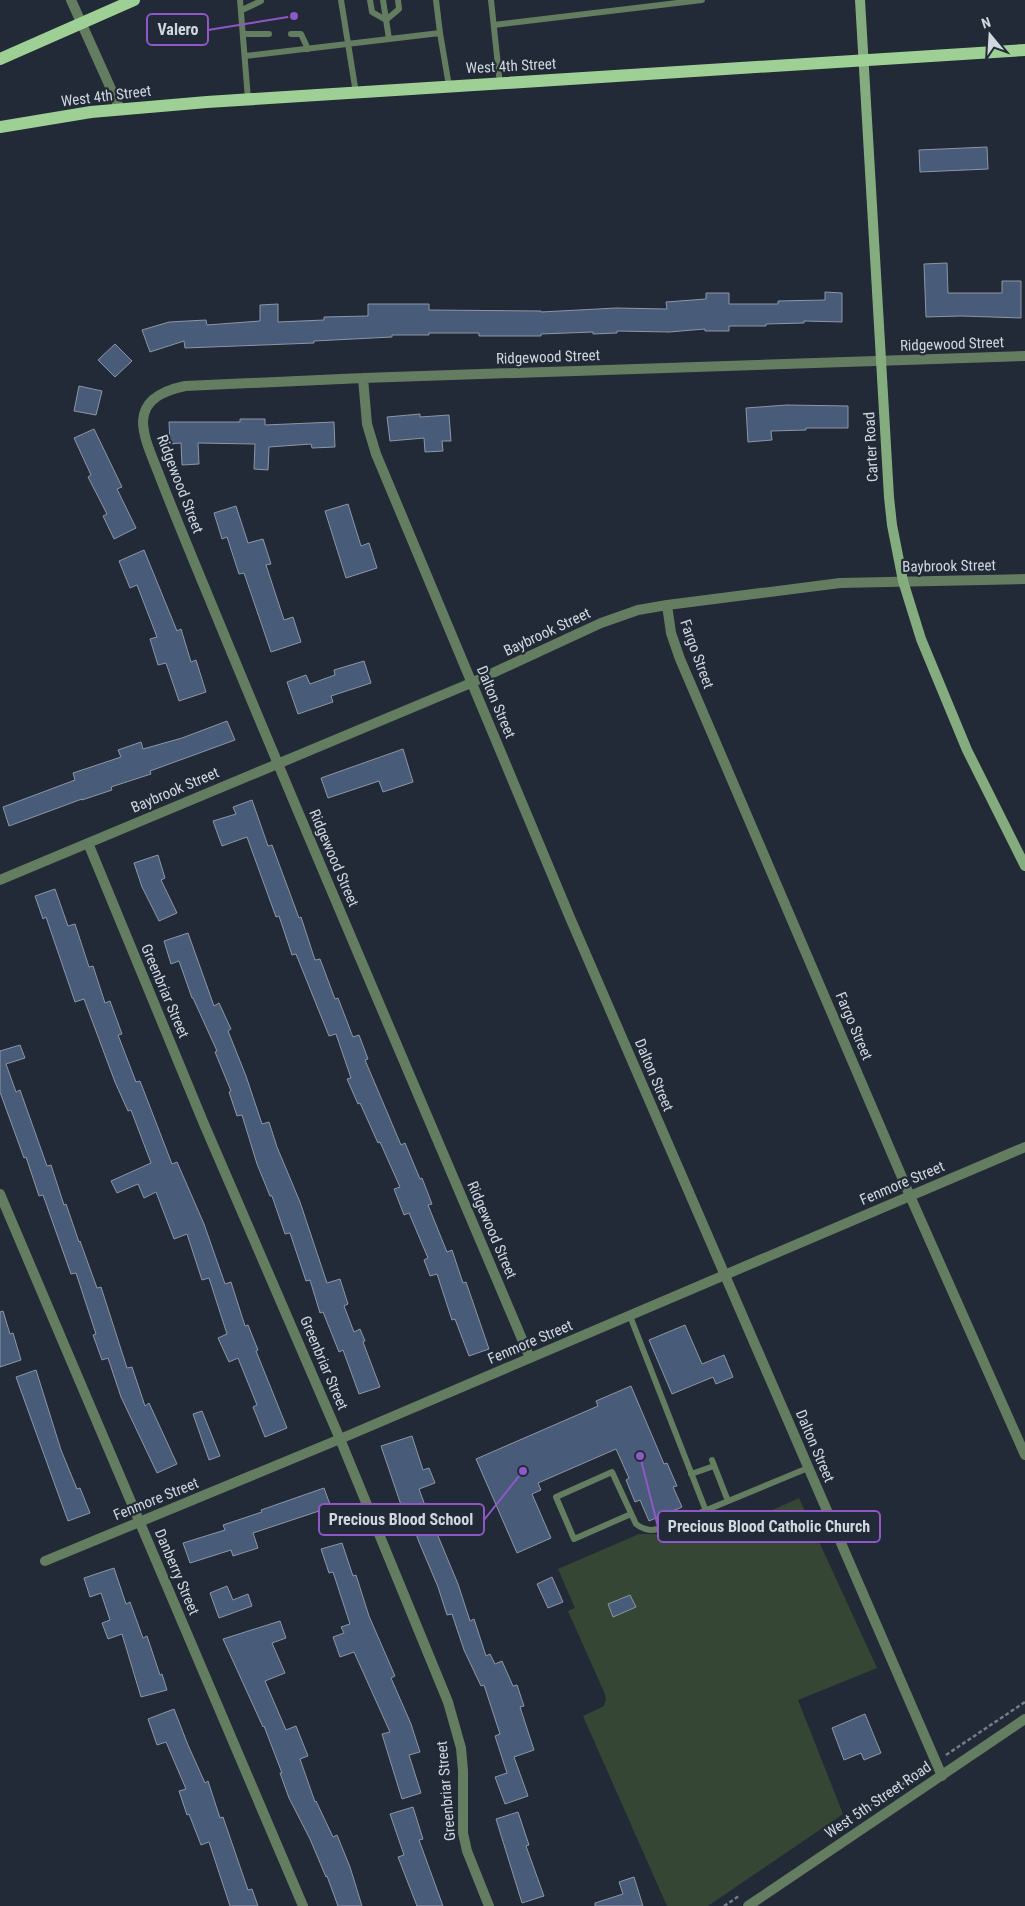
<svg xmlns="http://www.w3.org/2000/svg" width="1025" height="1906" viewBox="0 0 1025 1906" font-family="'Roboto Condensed',sans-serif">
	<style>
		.green { fill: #364634 }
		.building { fill: #485c79; stroke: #8c96a6 }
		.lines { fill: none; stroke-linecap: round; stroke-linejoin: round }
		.path { stroke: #767d87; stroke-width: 2.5; stroke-dasharray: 4 2.5; stroke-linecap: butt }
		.service { stroke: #647c60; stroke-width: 6 }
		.minor { stroke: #647c60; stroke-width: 10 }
		.tertiary { stroke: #647c60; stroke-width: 10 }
		.secondary { stroke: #85ac7e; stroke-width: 10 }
		.primary { stroke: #9ed095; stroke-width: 12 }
		.labels { text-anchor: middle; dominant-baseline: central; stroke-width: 4.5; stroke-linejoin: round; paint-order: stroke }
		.street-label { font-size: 15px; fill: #d1d7df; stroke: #212a36 }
		.leader { fill: none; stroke: #9057c7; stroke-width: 2 }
		.callout-dot { fill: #9057c7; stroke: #212a36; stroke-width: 2 }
		.callout { fill: #212a36; stroke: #9057c7; stroke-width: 2 }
		.callout-label { font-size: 16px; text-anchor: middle; font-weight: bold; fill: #d1d7df }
	</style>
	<rect width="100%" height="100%" fill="#212a36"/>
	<!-- green -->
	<path class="green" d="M799 1498 877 1668 798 1700 843 1814 708 1906H667L583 1716 604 1706 606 1699 604 1692 568 1611 575 1608 558 1569 639 1534H668L717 1514 721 1515 733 1528Z"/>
	<!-- building -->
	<path class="building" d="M987 147 988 169 920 172 919 150Z
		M947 263 948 293H1002V281H1021V318L961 316 926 317 924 264Z
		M825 292 842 293V322L804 321V323L766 324V326H729V331H705V329L669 332 617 331V333L593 334V332L541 334V336H479V333H429V335H392V337L314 341V343L185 348 184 341 150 352 142 330 169 322 206 320 207 325 260 321V305L278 304V322L324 320V317L368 316V304H429V310L541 311V312L616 308 667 309 666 302 706 299V293H729V304H778V301L825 300Z
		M115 344 132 361 115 377 98 360Z
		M79 386 102 391 96 415 74 411Z
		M787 405 848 406V428H806V430L771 431 772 440 748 442 746 408Z
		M420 414V417L449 415 451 441H442L443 451 425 452 424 438 390 441 387 417Z
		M240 419H265V425L334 422 335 447 312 448 311 444 269 447 268 470 254 469 255 444 198 443 199 464 182 465 181 443 170 444 169 422H240Z
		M94 429 122 487 117 489 136 528 114 539 103 516 107 514 88 477 91 475 74 438Z
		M348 504 361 546 369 543 377 568 346 578 325 511Z
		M236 506 248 543 263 539 271 564 266 565 284 620 293 617 301 642 271 652 244 573 239 574 227 537 222 539 214 513Z
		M144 550 177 631 181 629 191 662 196 660 206 692 179 701 166 663 158 665 150 639 157 637 137 585 130 588 119 561Z
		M364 661 371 683 331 696 333 702 298 714 287 682 306 675 310 684 335 675 334 670Z
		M227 721 235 740 150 771 151 774 111 787 112 790 82 800V799L9 826 3 807 75 780 73 773 121 757 118 750 141 742 143 749 182 738Z
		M403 749 413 782 383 792 379 781 328 798 321 778Z
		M252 800 268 846 272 845 299 918 301 917 315 960 320 959 335 999 338 998 353 1037 359 1035 368 1059 365 1060 401 1145 405 1143 420 1179 422 1178 432 1204 428 1205 447 1252 452 1250 463 1283 466 1282 489 1349 469 1356 455 1319 452 1320 437 1274 430 1276 424 1260 428 1258 409 1213 404 1215 394 1189 400 1187 380 1142 378 1143 360 1103 358 1104 347 1079 351 1078 336 1034 329 1036 296 954 292 955 279 916 276 917 247 837 222 846 213 821 236 814 233 807Z
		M158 855 165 878 161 880 177 913 159 921 142 887 134 863Z
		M55 889 68 926 75 924 89 967 93 966 105 1003 110 1001 122 1034 118 1035 136 1082 140 1081 172 1164 177 1162 204 1224 225 1284 231 1282 245 1326 248 1325 258 1350 256 1351 287 1428 265 1437 253 1407 257 1405 238 1358 229 1362 218 1338 227 1334 209 1278 202 1280 187 1234 174 1239 156 1192 144 1198 138 1184 117 1193 111 1181 151 1163 131 1110 128 1111 115 1082 84 999 75 1002 46 917 43 919 35 896Z
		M188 933 214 1006 219 1003 231 1029 228 1031 246 1076 262 1124 269 1122 277 1147 300 1202 327 1283 340 1279 348 1304 344 1306 354 1332 360 1329 365 1341 363 1342 380 1387 359 1394 343 1350 339 1352 323 1312 320 1313 310 1280 306 1281 290 1233 285 1234 272 1196H270L257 1164 242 1115 237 1116 229 1092 231 1091 215 1052 217 1051 193 998H192L179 961 171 964 164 941Z
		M20 1045 25 1058 6 1064 16 1092 20 1090 47 1166 51 1165 64 1205 66 1204 79 1242 80 1241 97 1288 101 1287 127 1368 132 1367 145 1406 149 1403 177 1464 157 1473 121 1397 108 1358 102 1360 93 1335 96 1334 76 1273 71 1274 43 1195 39 1196 26 1157 24 1158 0 1092V1051Z
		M3 1311 10 1334 13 1333 21 1360 0 1367V1312Z
		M685 1325 702 1364 724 1355 733 1377 716 1384 713 1377 672 1394 649 1340Z
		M36 1370 61 1450 77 1489 80 1488 90 1513 68 1521 16 1377Z
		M631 1386 664 1464 667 1463 677 1486 673 1487 682 1507 649 1521 640 1500 635 1502 626 1480 629 1478 616 1449 538 1483 541 1490 532 1494 551 1538 517 1553 476 1459 598 1406 596 1401Z
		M202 1411 220 1456 209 1460 193 1414Z
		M412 1436 423 1470 429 1468 435 1483 419 1489 427 1511 431 1510 439 1535 438 1536 458 1584 470 1621 474 1619 486 1656 490 1654 495 1664 502 1661 513 1686 517 1685 524 1706 520 1707 534 1750 514 1757 528 1796 505 1804 495 1777 507 1773 495 1736 500 1734 484 1685 481 1686 464 1650 452 1614 447 1615 438 1587 419 1542 406 1507 402 1508 381 1446Z
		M324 1488 331 1507 253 1533 258 1548 233 1556 231 1550 190 1563 183 1543 225 1530 223 1525 262 1512 261 1510Z
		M342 1543 353 1576 356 1575 369 1616 395 1676 391 1678 411 1724 420 1752 409 1755 421 1793 402 1799 382 1734 390 1732 354 1652 340 1657 333 1637 344 1633 341 1627 350 1624 333 1572 329 1573 321 1549Z
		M114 1568 126 1604 130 1602 143 1638 147 1636 160 1675 162 1674 167 1690 141 1697 122 1634 108 1639 102 1623 110 1620 101 1593 90 1597 84 1578Z
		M552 1577 563 1602 548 1608 537 1584Z
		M227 1586 233 1600 248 1594 252 1606 219 1618 210 1593Z
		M630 1595 636 1607 613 1617 608 1604Z
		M280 1621 286 1638 272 1643 285 1673 265 1681 286 1730 296 1726 308 1756 300 1759 315 1802 316 1801 333 1837 337 1835 350 1867 362 1906H338L327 1876 326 1877 310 1839 289 1798 280 1773H282L264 1726 263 1727 223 1639Z
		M174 1709 188 1745 205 1783 208 1781 220 1818 223 1817 248 1890 252 1889 258 1906H230L209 1842 201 1845 189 1814 187 1815 179 1791 186 1789 166 1742 157 1745 148 1719Z
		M865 1714 881 1753 864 1760 861 1753 844 1760 832 1728Z
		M413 1807 423 1839 419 1840 443 1906H417L398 1857 404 1855 390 1814Z
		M518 1812 529 1845 526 1846 544 1896 522 1903 496 1819Z
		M634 1877 643 1906H595V1903L623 1894 619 1882Z"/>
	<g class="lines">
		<!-- path -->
		<path class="path" d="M946 1755 1025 1702
			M859 1814 925 1769
			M724 1906 739 1896"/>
		<!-- service -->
		<path class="service" d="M240 0 248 99
			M341 0 356 93
			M370 0 372 12 386 20 399 9 398 0
			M383 0 389 39
			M436 0 440 33
			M491 0 500 84
			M242 10 261 1
			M494 25 702 0
			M244 34H269
			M291 34H301L308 49
			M245 56 440 33 449 86
			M630 1316 706 1511
			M712 1460 728 1501
			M691 1474 714 1466
			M631 1514 574 1539 556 1497 612 1472 636 1524C645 1531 652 1531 663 1528L808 1468"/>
		<!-- minor -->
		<path class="minor" d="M71 0 120 109
			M363 378 367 424 376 454 571 920 942 1776
			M667 605 671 633 680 659 910 1196 1025 1455
			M88 843 204 1124 340 1439 448 1702 461 1748 463 1771V1833L467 1851 489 1906
			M0 880 471 683 601 623 638 610 667 605 840 583 1025 579
			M0 1194 303 1906
			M530 1358C427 1114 322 872 221 627 200 576 178 524 158 472 152 456 143 438 143 421 144 398 166 390 185 386L363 378 1025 356
			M45 1561 340 1439 1025 1147"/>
		<!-- tertiary -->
		<path class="tertiary" d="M748 1906 1025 1719"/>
		<!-- secondary -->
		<path class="secondary" d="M860 0 889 497 892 525 903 581 921 639 967 750 1025 866"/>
		<!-- primary -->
		<path class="primary" d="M0 59 134 0
			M0 127 91 112 207 102 1025 50"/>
	</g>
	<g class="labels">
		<!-- street labels -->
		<g class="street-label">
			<text transform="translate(511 66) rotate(-3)">West 4th Street</text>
			<text transform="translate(106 96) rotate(-7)">West 4th Street</text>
			<text transform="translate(952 344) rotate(-2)">Ridgewood Street</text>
			<text transform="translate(548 357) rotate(-2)">Ridgewood Street</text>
			<text transform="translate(871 447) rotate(-93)">Carter Road</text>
			<text transform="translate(180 484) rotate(69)">Ridgewood Street</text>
			<text transform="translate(949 566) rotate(-1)">Baybrook Street</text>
			<text transform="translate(547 632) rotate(-25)">Baybrook Street</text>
			<text transform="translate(697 654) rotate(70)">Fargo Street</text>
			<text transform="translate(496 702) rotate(67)">Dalton Street</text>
			<text transform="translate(175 790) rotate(-23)">Baybrook Street</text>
			<text transform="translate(334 858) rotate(67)">Ridgewood Street</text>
			<text transform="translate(165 991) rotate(67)">Greenbriar Street</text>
			<text transform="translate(854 1026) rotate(67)">Fargo Street</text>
			<text transform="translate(654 1075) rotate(67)">Dalton Street</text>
			<text transform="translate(902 1183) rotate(-23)">Fenmore Street</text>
			<text transform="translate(492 1230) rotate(67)">Ridgewood Street</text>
			<text transform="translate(530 1342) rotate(-23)">Fenmore Street</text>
			<text transform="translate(324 1363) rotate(67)">Greenbriar Street</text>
			<text transform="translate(815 1446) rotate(67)">Dalton Street</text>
			<text transform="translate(156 1499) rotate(-22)">Fenmore Street</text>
			<text transform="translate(177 1572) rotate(67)">Danberry Street</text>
			<text transform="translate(446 1791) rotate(-95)">Greenbriar Street</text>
			<text transform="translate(878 1800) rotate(-34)">West 5th Street Road</text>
		</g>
	</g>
	<!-- callouts -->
	<path class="leader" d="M294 16L208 30M523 1471L484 1520M640 1456L658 1527"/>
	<g class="callout-dot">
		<circle cx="294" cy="16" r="5"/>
		<circle cx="523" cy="1471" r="5"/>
		<circle cx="640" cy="1456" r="5"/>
	</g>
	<g class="callout">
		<rect x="147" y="14" width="61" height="31" rx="5"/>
		<rect x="319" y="1504" width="165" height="31" rx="5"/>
		<rect x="658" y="1511" width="222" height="31" rx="5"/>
	</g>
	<g class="callout-label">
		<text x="178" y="35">Valero</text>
		<text x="401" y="1525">Precious Blood School</text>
		<text x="769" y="1532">Precious Blood Catholic Church</text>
	</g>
	<!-- north arrow -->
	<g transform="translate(990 35) rotate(342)" stroke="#212a36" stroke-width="4" paint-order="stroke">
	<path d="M0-4L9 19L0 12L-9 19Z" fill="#d1d7df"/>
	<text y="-8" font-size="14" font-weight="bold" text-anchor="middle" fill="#d1d7df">N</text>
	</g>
</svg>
